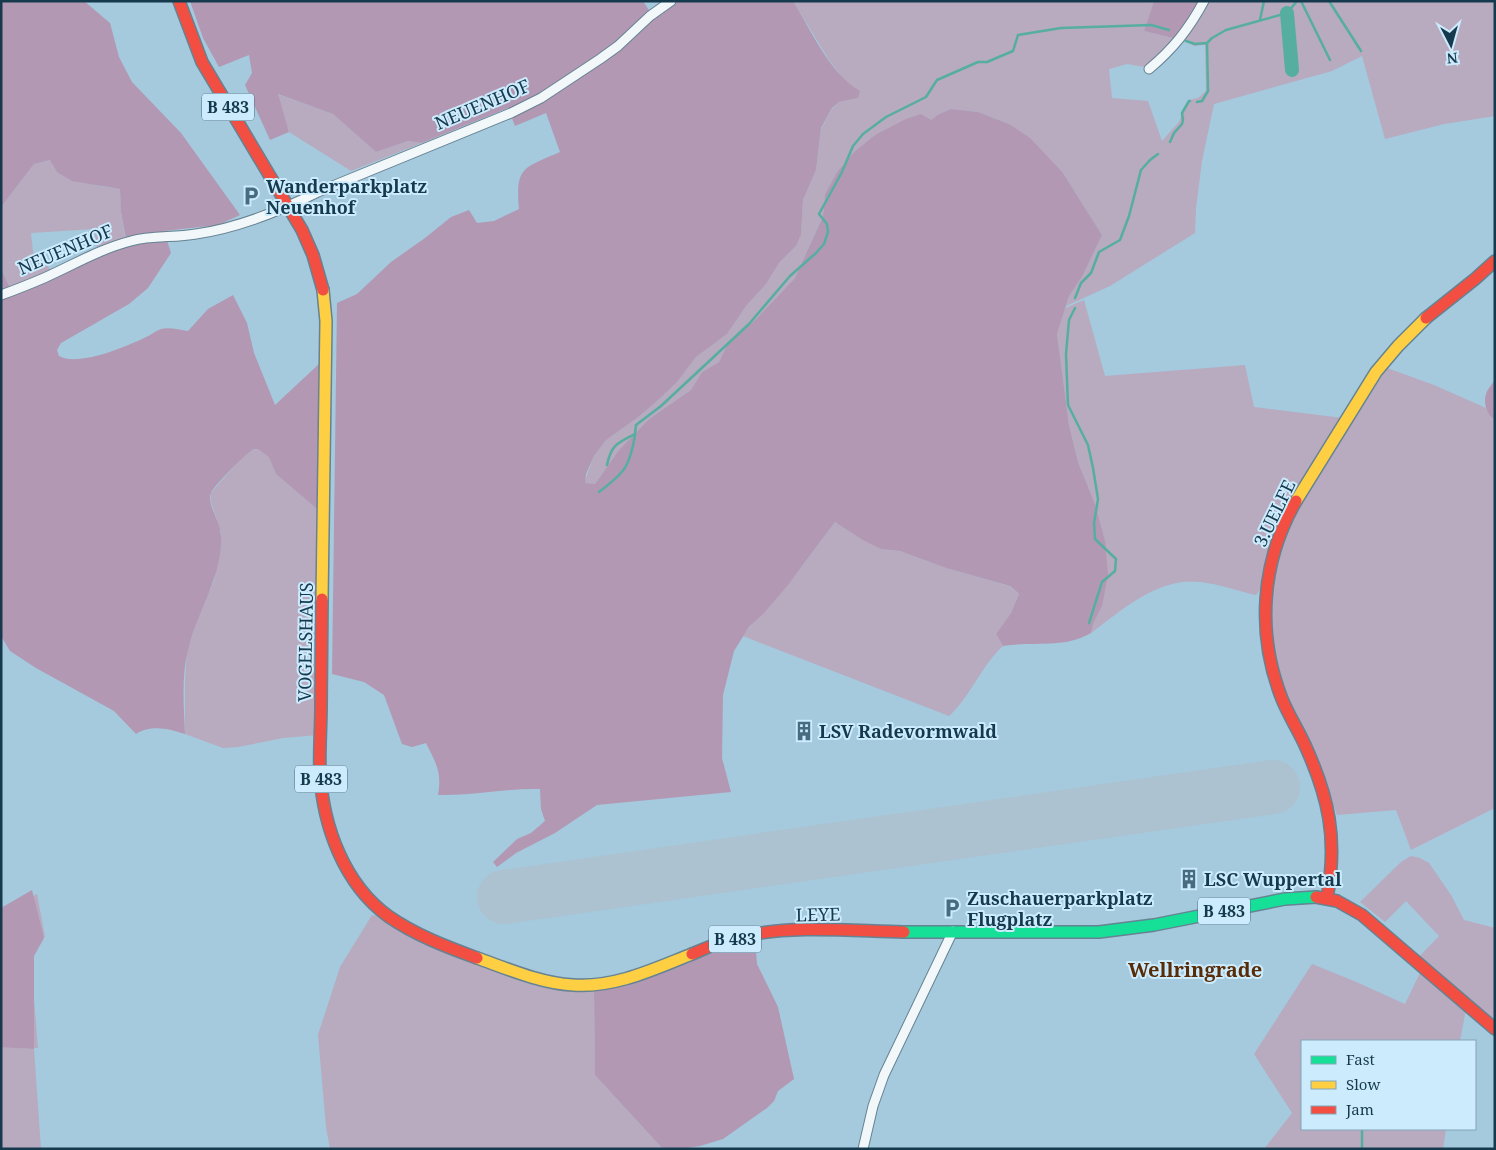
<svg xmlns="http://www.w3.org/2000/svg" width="1496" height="1150" viewBox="0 0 1496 1150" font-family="'Noto Serif',serif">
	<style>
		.green { fill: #b8aabf }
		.forest { fill: #b298b3 }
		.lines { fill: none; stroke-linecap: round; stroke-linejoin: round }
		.stream { stroke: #56aea1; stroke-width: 2.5 }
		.river { stroke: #56aea1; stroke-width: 14 }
		.runway { stroke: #acc2d0; stroke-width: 54 }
		.street-casing { stroke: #658392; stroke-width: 11 }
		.fast-casing { stroke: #658392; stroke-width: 14 }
		.slow-casing { stroke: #658392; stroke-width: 14 }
		.jam-casing { stroke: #658392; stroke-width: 14 }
		.street { stroke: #f2f7fa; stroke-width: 9 }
		.fast { stroke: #16e098; stroke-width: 11 }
		.slow { stroke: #ffcf43; stroke-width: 11 }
		.jam { stroke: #f24e42; stroke-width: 11 }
		.labels { text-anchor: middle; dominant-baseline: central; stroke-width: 4; stroke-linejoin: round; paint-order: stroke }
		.shield { fill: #ccecfe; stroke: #4d6f82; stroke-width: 1 }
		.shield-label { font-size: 16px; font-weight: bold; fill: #163a4d }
		.street-label { font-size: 18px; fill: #163a4d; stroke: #ccecfe }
		.poi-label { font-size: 18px; font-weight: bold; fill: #163a4d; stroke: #ccecfe; text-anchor: start }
		.quarter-label { font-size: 20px; font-weight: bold; fill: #592c08; stroke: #ccecfe }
	</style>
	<rect width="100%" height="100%" fill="#a5c9dd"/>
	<!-- green -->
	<path class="green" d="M793 1H1154L1144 31 1177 39 1145 67 1127 64 1109 69 1112 98 1148 101 1162 141 1179 122 1184 108 1189 100 1198 98 1206 91 1205 45 1194 46 1181 39 1205 1H1495V116L1444 124 1385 139 1362 56 1332 71 1214 104 1202 161 1196 208 1195 233 1110 286 1066 306 1069 296 1082 277 1102 235 1063 173 1009 124 978 112 951 109 939 114 931 120 875 135 855 151 837 172 825 194 823 215 795 278 756 319 727 345 719 362 702 372 691 390 649 419 619 450 595 484 584 483 594 456 606 440 637 418 656 402 677 382 696 357 727 334 746 306 766 284 779 263 796 246 801 235 803 200 816 170 821 129 832 109 839 102 858 98 829 60Z
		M277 94 333 114 376 152 408 141 422 143 351 171 289 132Z
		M51 160 57 172 100 186 120 189 121 212 125 238 97 247 94 229 31 233 33 252 45 260 51 272 11 290 1 269V207L34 164Z
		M1084 300 1105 376 1245 365 1254 407 1343 418 1303 484 1262 587 1256 595C1238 591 1219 584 1200 582 1158 577 1122 610 1091 633L1093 624 1102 606 1105 540 1095 504 1078 462 1069 425 1057 334 1065 308Z
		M1387 368 1434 385 1486 408 1491 418 1495 420V808L1411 850 1396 810 1337 815 1322 772 1287 697 1277 669 1271 639 1270 591 1275 561 1285 532 1311 485Z
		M258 449 269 456 276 474 317 509 315 665 318 735 283 738 238 747 223 748 185 734V680L187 651 198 618 214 581 221 545V532L211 502V493L241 458 252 450Z
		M835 522 881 549 900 551 946 568 1009 586 1019 594 1011 613 996 634 1003 646C981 666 971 696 949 716L743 636C752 622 766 612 776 599 797 574 816 548 835 522Z
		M1411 856 1420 858 1429 863 1451 895 1464 920 1495 928V1026L1417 959 1439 936 1406 901 1385 922 1360 902 1401 862Z
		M37 894 45 937 29 938 38 1048H19L34 1049 41 1149H1V912Z
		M372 915 378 916 401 932 422 943 515 979 533 985 551 988 594 989 595 1075 663 1149H330L326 1127 318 1035 340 967Z
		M1312 964 1354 981 1405 1004 1421 971 1466 1009 1460 1041H1302V1129H1446L1443 1149H1264L1292 1113 1254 1054Z"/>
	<!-- forest -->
	<path class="forest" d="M1 1H84L110 23 119 57 132 82 181 133 240 215 218 225 164 231 171 253 148 288 129 304 61 343 57 350 59 356C77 367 126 347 144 338 150 336 155 331 161 329 169 327 180 330 188 331L208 309 233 295 247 323 254 353 275 405 319 364 317 509 276 474 269 457 258 449C255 449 253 449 251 451 244 455 213 487 211 493 207 503 218 519 220 529 222 539 221 550 219 560 213 591 195 619 188 650 181 677 184 708 185 734 170 729 151 724 136 734L114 711 36 668 10 651 1 636V269L11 290 127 245 121 212 120 189 72 181 57 172 50 160 34 164 1 207Z
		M190 1H643L654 18 679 1H793C811 30 830 74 860 91L858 98 839 102 832 108 821 128 816 170 803 200 801 235 796 246 779 263 766 284 746 306 727 334 696 357 677 382 656 402 637 418 606 440 594 456 586 474 585 483 595 484 619 450 649 419 691 390 702 372 719 362 727 345 756 319 795 278 823 216 825 194 837 172 855 151 875 135 906 119 921 114 931 120 939 114 951 109 978 112 1009 124 1030 138 1063 173 1102 235 1082 277 1069 296 1057 334 1069 425 1078 462 1095 504 1105 540 1108 575 1102 606 1093 624 1091 633C1064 649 1033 641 1003 646L996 634 1011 613 1019 594 1010 586 946 568 900 551 881 549 863 540 835 522 788 585 765 612 749 627 734 651 723 695 722 758 731 792 597 805 555 833 516 853 497 867 493 862 517 839 531 833 545 821 541 809 540 789C506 788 472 796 438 795 442 772 436 763 426 743L412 747 402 744 384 695 364 682 332 674 337 303 357 294 391 262 425 238 451 217 469 210 477 223 494 221 519 209C515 166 524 168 560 152L546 113 515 126 508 108 422 143 408 141 376 152 333 114 278 94 289 132 270 140 245 85 252 73 249 55 219 67 203 38Z
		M1154 1H1203L1177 39 1144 31Z
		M1495 379V420C1487 416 1483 402 1486 394 1488 388 1493 384 1495 379Z
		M32 890 44 938 34 956V1049L1 1047V908Z
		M755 939 757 964 778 1007 794 1079 778 1091 774 1101 767 1108 723 1139 700 1146 681 1149H663L595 1075 594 989 624 986 678 967 720 950Z"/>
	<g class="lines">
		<!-- stream -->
		<path class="stream" d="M1301 1 1330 60
			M1329 1 1361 51
			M1260 20 1264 1
			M1186 41 1195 44 1207 43
			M1207 43 1212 38 1226 30 1287 13 1297 1
			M1197 102 1202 101 1208 91 1207 43
			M1170 142 1174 133 1182 124 1183 120 1182 113 1189 101H1190
			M1075 298 1081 283 1091 273 1099 252 1120 240 1129 216 1141 170 1150 160 1158 154
			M1075 308 1069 320 1066 354 1068 405 1088 445 1093 468 1098 499 1094 523 1095 539 1116 559 1115 571 1102 582 1089 623
			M607 465C611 445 617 443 635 434L636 425 661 406 749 324 790 276 816 253 824 244 828 232 827 224 819 214 842 172 853 146 863 134 886 117 926 97 937 80 978 62H987L1013 51 1018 35 1061 28 1151 25 1169 30
			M599 492C624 473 630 467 635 435
			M1362 1149V1129"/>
		<!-- river -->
		<path class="river" d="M1287 13 1292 70"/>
		<!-- runway -->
		<path class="runway" d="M504 897 1273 787"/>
		<defs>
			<path id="street" d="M1149 69C1173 49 1189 29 1204 1
				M1 295C15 290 30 284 44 278 73 265 100 249 131 241 152 235 174 238 196 234 238 228 280 211 318 192L511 113 541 98 600 59 618 46 650 16 671 1
				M863 1149 873 1106 884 1075 953 931"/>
			<path id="fast" d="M904 932H1099L1154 925 1285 899 1316 897"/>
			<path id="slow" d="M1296 501 1376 372 1398 346 1426 318
				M322 599 326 321 323 290
				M477 958C508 969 540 983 573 985 615 988 654 969 692 954"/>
			<path id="jam" d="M179 1 202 62 302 230 313 255 323 290
				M1426 318 1475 279 1495 261
				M1296 501C1261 562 1256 633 1282 699 1288 714 1297 728 1304 743 1329 797 1338 839 1327 898
				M322 599C322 634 321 670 321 705 321 728 319 751 320 773 323 826 344 884 388 916 415 935 447 947 477 958
				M1316 897 1337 901 1362 915 1495 1029
				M692 954C708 947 725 940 743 936 794 925 852 931 904 932"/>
		</defs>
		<!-- street casing -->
		<use href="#street" class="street-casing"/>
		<!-- fast casing -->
		<use href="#fast" class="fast-casing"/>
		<!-- slow casing -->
		<use href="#slow" class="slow-casing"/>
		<!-- jam casing -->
		<use href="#jam" class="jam-casing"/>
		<!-- street -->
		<use href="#street" class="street"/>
		<!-- fast -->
		<use href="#fast" class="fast"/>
		<!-- slow -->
		<use href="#slow" class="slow"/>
		<!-- jam -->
		<use href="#jam" class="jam"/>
	</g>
	<!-- icons -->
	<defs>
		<symbol id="parking-bare" viewBox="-9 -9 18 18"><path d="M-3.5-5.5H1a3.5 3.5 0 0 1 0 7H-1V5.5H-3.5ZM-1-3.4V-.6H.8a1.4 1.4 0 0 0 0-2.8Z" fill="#486c7f" stroke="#ccecfe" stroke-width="2.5" paint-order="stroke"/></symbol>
		<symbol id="building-bare" viewBox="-9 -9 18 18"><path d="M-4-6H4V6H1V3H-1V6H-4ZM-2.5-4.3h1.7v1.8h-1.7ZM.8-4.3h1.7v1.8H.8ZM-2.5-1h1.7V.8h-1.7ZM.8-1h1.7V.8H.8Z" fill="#486c7f" stroke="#ccecfe" stroke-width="2.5" paint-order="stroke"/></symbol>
	</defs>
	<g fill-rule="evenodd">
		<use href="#parking-bare" x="237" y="182" width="28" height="28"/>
		<use href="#building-bare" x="790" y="717" width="28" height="28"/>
		<use href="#building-bare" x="1175" y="865" width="28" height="28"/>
		<use href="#parking-bare" x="938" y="894" width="28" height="28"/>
	</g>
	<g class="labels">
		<!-- shield labels -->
		<g class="shield">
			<rect x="202" y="93.5" width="52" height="27" rx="4"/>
			<rect x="295" y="765.5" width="52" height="27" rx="4"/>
			<rect x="1198" y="897.5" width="52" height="27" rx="4"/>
			<rect x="709" y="925.5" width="52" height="27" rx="4"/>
		</g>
		<g class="shield-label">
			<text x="228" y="107">B 483</text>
			<text x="321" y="779">B 483</text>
			<text x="1224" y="911">B 483</text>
			<text x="735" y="939">B 483</text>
		</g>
		<!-- street labels -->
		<g class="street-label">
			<text transform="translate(482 104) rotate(-23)">NEUENHOF</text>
			<text transform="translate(65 249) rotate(-23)">NEUENHOF</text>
			<text transform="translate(1274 513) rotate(-64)">3.UELFE</text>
			<text transform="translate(305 642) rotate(-89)">VOGELSHAUS</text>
			<text transform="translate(818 914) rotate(-1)">LEYE</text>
		</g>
		<!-- poi labels -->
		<g class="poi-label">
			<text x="266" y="186">Wanderparkplatz<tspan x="266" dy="21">Neuenhof</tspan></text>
			<text x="819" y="731">LSV Radevormwald</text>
			<text x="1204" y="879">LSC Wuppertal</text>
			<text x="967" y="898">Zuschauerparkplatz<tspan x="967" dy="21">Flugplatz</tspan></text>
		</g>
		<!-- quarter labels -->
		<g class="quarter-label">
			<text x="1195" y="969">Wellringrade</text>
		</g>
	</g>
	<!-- border -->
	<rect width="1496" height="1150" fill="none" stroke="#163a4d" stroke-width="5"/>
	<!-- legend -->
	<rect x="1301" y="1040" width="175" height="90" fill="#ccecfe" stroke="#83a5b7"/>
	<rect x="1311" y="1056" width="25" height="8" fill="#16e098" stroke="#83a5b7"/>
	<text x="1346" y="1065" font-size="15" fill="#163a4d">Fast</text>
	<rect x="1311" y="1081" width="25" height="8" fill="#ffcf43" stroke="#83a5b7"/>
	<text x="1346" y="1090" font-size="15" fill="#163a4d">Slow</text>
	<rect x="1311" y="1106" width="25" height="8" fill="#f24e42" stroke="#83a5b7"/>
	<text x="1346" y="1115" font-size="15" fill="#163a4d">Jam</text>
	<!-- north arrow -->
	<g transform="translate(1451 45) rotate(174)" stroke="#ccecfe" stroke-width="4" paint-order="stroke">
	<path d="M0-4L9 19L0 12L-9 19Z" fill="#163a4d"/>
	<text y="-8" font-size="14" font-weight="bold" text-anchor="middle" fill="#163a4d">N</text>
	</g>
</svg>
